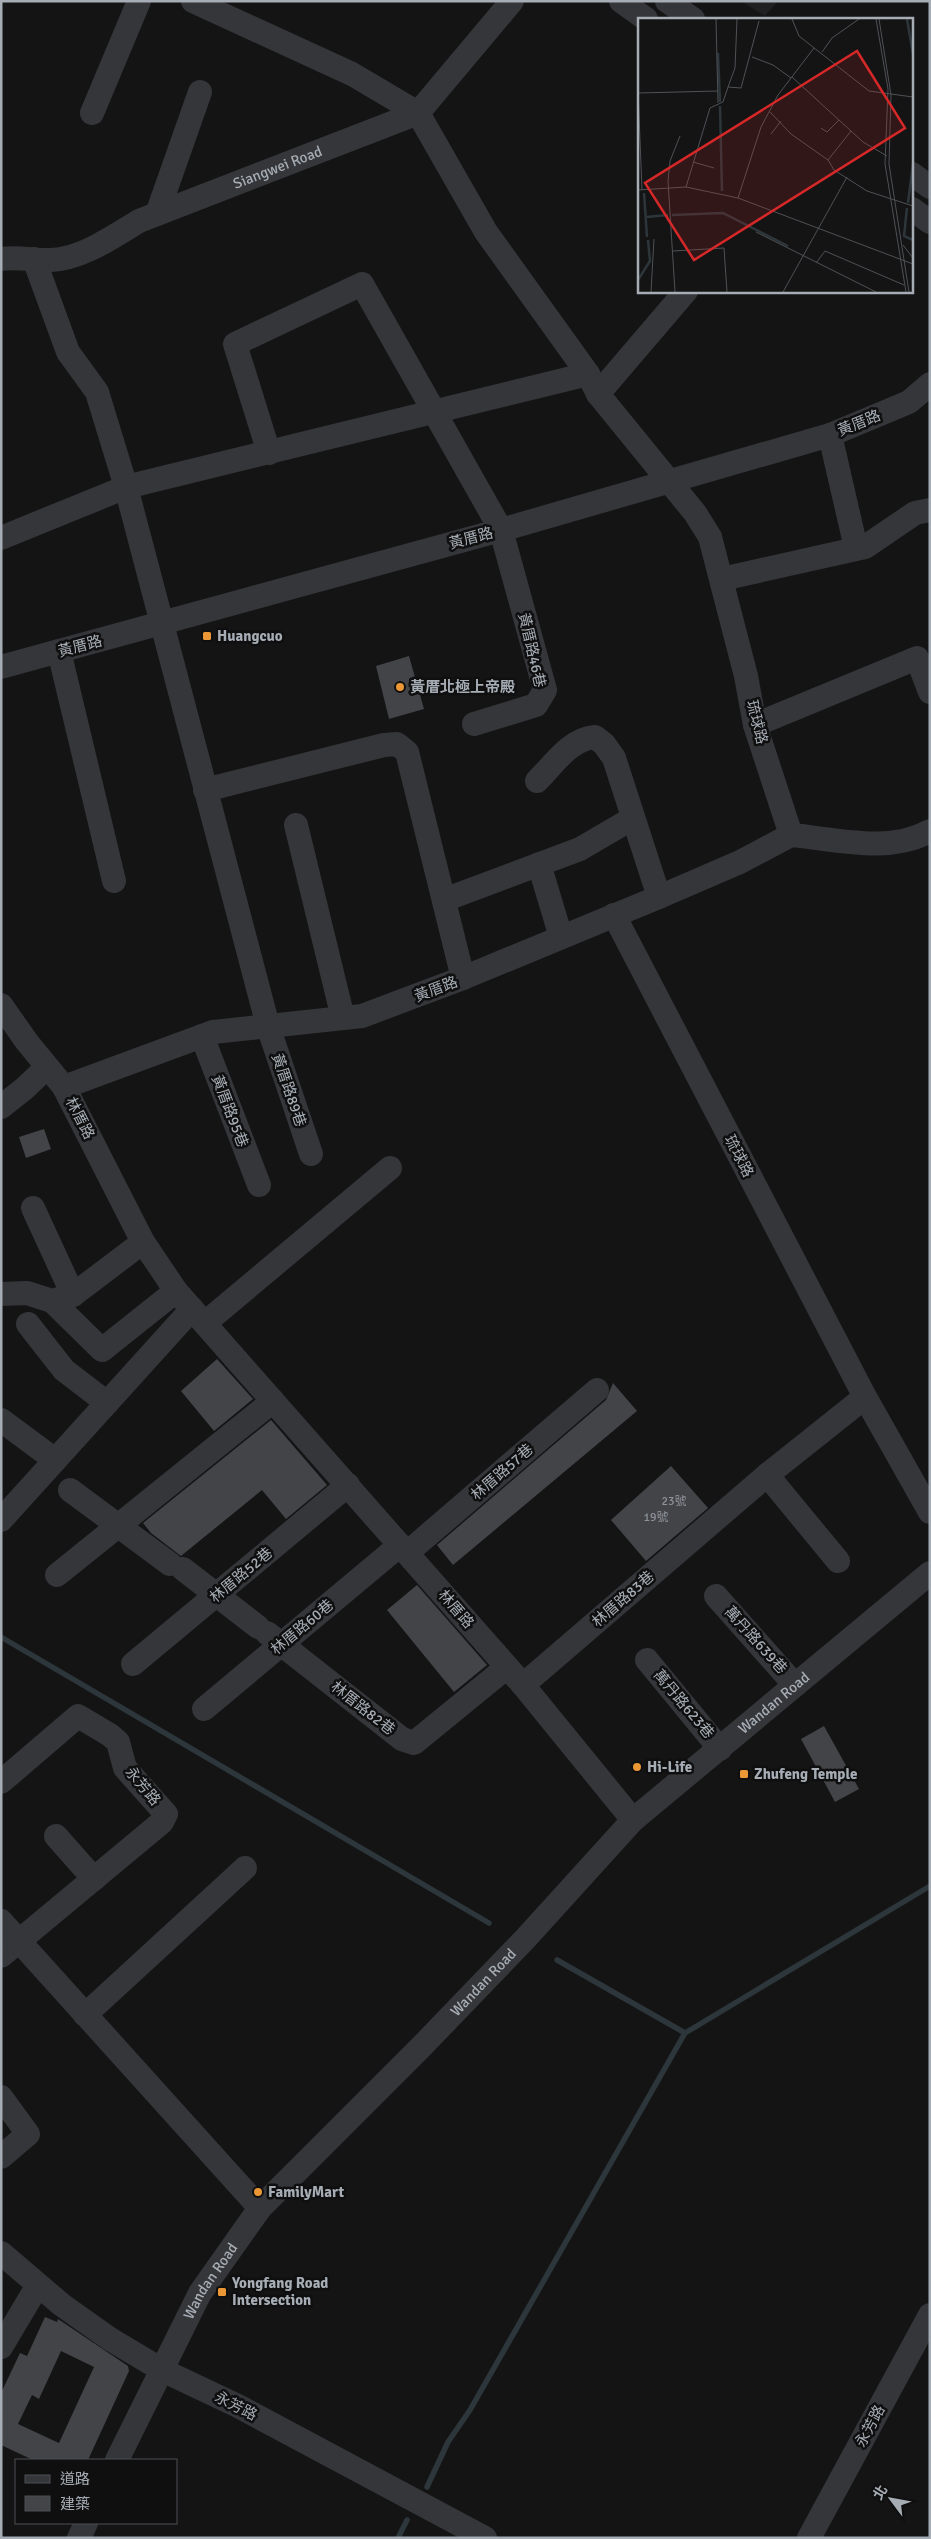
<svg xmlns="http://www.w3.org/2000/svg" width="931" height="2539" viewBox="0 0 931 2539" font-family="Signika,'Noto Sans TC',sans-serif">
	<style>
		.built { fill: #202022 }
		.lines { fill: none; stroke-linecap: round; stroke-linejoin: round }
		.stream { stroke: #2c363b; stroke-width: 5.5 }
		.building { fill: #434448; fill-rule: evenodd }
		.minor { stroke: #35363a; stroke-width: 24 }
		.poi-dot { fill: #ec9735; stroke: #0f0f10; stroke-width: 2 }
		.labels { text-anchor: middle; dominant-baseline: central; stroke-width: 5; stroke-linejoin: round; paint-order: stroke }
		.number-label { font-size: 12px; fill: #8d939a }
		.street-label { font-size: 15px; fill: #a6adb5; stroke: #0f0f10 }
		.poi-label { font-size: 15px; font-weight: bold; fill: #a6adb5; stroke: #0f0f10; text-anchor: start }
		.inset-river { fill: none; stroke: #2c363b; stroke-width: 2.5 }
		.inset-road { fill: none; stroke: #4e5155; stroke-width: 1 }
		.view { fill: #d62828; fill-opacity: 0.15; stroke: #d62828; stroke-width: 2.5 }
		.inset-edge { fill: none; stroke: #a6adb5; stroke-width: 2.5 }
	</style>
	<rect width="100%" height="100%" fill="#141415"/>
	<!-- built -->
	<path class="built" d="M741 1H778L765 16Z"/>
	<g class="lines">
		<!-- stream -->
		<path class="stream" d="M1 1637 489 1923
			M557 1960 685 2033
			M427 2487 448 2442 470 2410 685 2033 930 1886
			M398 2538 407 2520"/>
	</g>
	<!-- building -->
	<path class="building" d="M409 656 424 709 389 719 376 666Z
		M44 1129 51 1149 26 1158 19 1137Z
		M217 1359 253 1399 214 1431 181 1391Z
		M613 1383 637 1411 453 1565 437 1545 606 1400Z
		M271 1420 327 1485 286 1519 262 1490 181 1556 151 1533 143 1523Z
		M671 1466 708 1508 646 1561 611 1520Z
		M417 1585 487 1665 454 1692 387 1610Z
		M824 1726 859 1789 835 1802 801 1739Z
		M45 2317 57 2322 58 2319 128 2366 129 2371 88 2460H33L1 2445V2393L20 2353 27 2356ZM61 2351 94 2367 59 2443 18 2424 32 2395 39 2399Z"/>
	<g class="lines">
		<!-- minor -->
		<g class="minor">
			<path d="M193 1 352 74 418 113 486 232 588 374 598 394 695 513 710 537 746 676 755 725 791 835"/>
			<path d="M621 1 646 19"/>
			<path d="M667 1 693 19"/>
			<path d="M92 113 139 1"/>
			<path d="M912 174 930 187"/>
			<path d="M912 209 930 222"/>
			<path d="M157 214 200 92"/>
			<path id="s1" d="M1 259C19 256 34 261 51 260 82 259 114 236 139 221L418 113 512 1"/>
			<path d="M34 259 68 352 97 392 126 487 268 1026 311 1154"/>
			<path d="M598 394 686 291"/>
			<path d="M830 435 856 548"/>
			<path d="M269 453 235 344 362 284 501 530 545 690 536 705 474 724"/>
			<path d="M1 538 126 487 588 374"/>
			<path d="M722 579 865 547 915 513 930 510"/>
			<path d="M59 651 114 881"/>
			<path d="M1 667 501 530 830 435 909 402 930 384"/>
			<path d="M755 725 917 658 930 692"/>
			<path d="M537 781C554 764 570 739 595 737L604 744 614 758 659 897"/>
			<path d="M205 790 384 745 397 744 407 752 463 978"/>
			<path d="M296 825 343 1018"/>
			<path d="M791 835C836 839 889 854 930 831"/>
			<path d="M539 864 561 937"/>
			<path d="M444 900 580 849 633 818"/>
			<path d="M614 915 865 1397 930 1512"/>
			<path d="M1 1005 27 1042 64 1087 143 1242 176 1291 523 1685 633 1820"/>
			<path d="M202 1036 259 1185"/>
			<path d="M64 1087 213 1032 362 1016 463 978 659 897 740 862 791 835"/>
			<path d="M1 1107 25 1088 47 1067"/>
			<path d="M33 1208 73 1295"/>
			<path d="M1 1294 27 1293 52 1301 73 1295 143 1242"/>
			<path d="M52 1301 102 1350 176 1291"/>
			<path d="M205 1323 390 1168"/>
			<path d="M28 1324 64 1370 107 1403"/>
			<path d="M1 1420 55 1460"/>
			<path d="M767 1475 838 1561"/>
			<path d="M70 1490 170 1564"/>
			<path d="M1 1520 192 1309"/>
			<path d="M407 1553 597 1390"/>
			<path d="M183 1569 258 1627"/>
			<path d="M57 1575 273 1401"/>
			<path d="M716 1596 795 1685"/>
			<path d="M267 1633 402 1739 414 1743 507 1667"/>
			<path d="M647 1660 720 1749"/>
			<path d="M133 1664 348 1485"/>
			<path d="M523 1685 767 1475 865 1397"/>
			<path d="M204 1709 400 1545"/>
			<path d="M1 1782 78 1716 110 1735 118 1742 125 1768 166 1814 162 1822 1 1956"/>
			<path d="M56 1836 94 1879"/>
			<path d="M1 1921 260 2208"/>
			<path d="M85 2015 245 1868"/>
			<path d="M1 2097 28 2134 1 2157"/>
			<path d="M1 2253 62 2305 110 2339 162 2370 238 2406 485 2538"/>
			<path d="M1 2347 38 2285"/>
			<path id="s2" d="M117 2460 200 2293 260 2208 423 2045 526 1938 633 1820 930 1573"/>
			<path d="M79 2538 86 2523"/>
			<path d="M809 2538 930 2315"/>
		</g>
	</g>
	<!-- markers -->
	<g class="poi-dot">
		<rect x="202" y="631" width="10" height="10" rx="2.5"/>
		<circle cx="400" cy="687" r="5"/>
		<circle cx="637" cy="1767" r="5"/>
		<rect x="739" y="1769" width="10" height="10" rx="2.5"/>
		<circle cx="258" cy="2192" r="5"/>
		<rect x="217" y="2287" width="10" height="10" rx="2.5"/>
	</g>
	<g class="labels">
		<!-- number labels -->
		<g class="number-label">
			<text x="674" y="1501">23號</text>
			<text x="656" y="1517">19號</text>
		</g>
		<!-- street labels -->
		<g class="street-label">
			<text stroke="none"><textPath href="#s1" startOffset="296">Siangwei Road</textPath></text>
			<text transform="translate(859 423) rotate(-22)">黃厝路</text>
			<text transform="translate(471 538) rotate(-15)">黃厝路</text>
			<text transform="translate(80 646) rotate(-15)">黃厝路</text>
			<text transform="translate(532 650) rotate(77)">黃厝路46巷</text>
			<text transform="translate(757 722) rotate(76)">琉球路</text>
			<text transform="translate(436 989) rotate(-21)">黃厝路</text>
			<text transform="translate(289 1090) rotate(71)">黃厝路89巷</text>
			<text transform="translate(230 1111) rotate(69)">黃厝路95巷</text>
			<text transform="translate(80 1118) rotate(63)">林厝路</text>
			<text transform="translate(739 1156) rotate(63)">琉球路</text>
			<text transform="translate(502 1472) rotate(-41)">林厝路57巷</text>
			<text transform="translate(241 1575) rotate(-40)">林厝路52巷</text>
			<text transform="translate(623 1599) rotate(-41)">林厝路83巷</text>
			<text transform="translate(456 1609) rotate(49)">林厝路</text>
			<text transform="translate(302 1627) rotate(-40)">林厝路60巷</text>
			<text transform="translate(756 1640) rotate(48)">萬丹路639巷</text>
			<text stroke="none"><textPath href="#s2" startOffset="1012">Wandan Road</textPath></text>
			<text transform="translate(684 1704) rotate(50)">萬丹路623巷</text>
			<text transform="translate(363 1708) rotate(38)">林厝路82巷</text>
			<text transform="translate(143 1786) rotate(50)">永芳路</text>
			<text stroke="none"><textPath href="#s2" startOffset="608">Wandan Road</textPath></text>
			<text stroke="none"><textPath href="#s2" startOffset="202">Wandan Road</textPath></text>
			<text transform="translate(236 2406) rotate(27)">永芳路</text>
			<text transform="translate(870 2426) rotate(-62)">永芳路</text>
		</g>
		<!-- poi labels -->
		<g class="poi-label">
			<text x="217" y="636">Huangcuo</text>
			<text x="410" y="687">黃厝北極上帝殿</text>
			<text x="647" y="1767">Hi-Life</text>
			<text x="754" y="1774">Zhufeng Temple</text>
			<text x="268" y="2192">FamilyMart</text>
			<text x="232" y="2283">Yongfang Road<tspan x="232" dy="17">Intersection</tspan></text>
		</g>
	</g>
	<!-- overview -->
	<g transform="translate(638 18)">
		<rect width="275" height="275" fill="#141415"/>
		<path class="inset-river" d="M269 1 275 36M80 35 82 84M82 88 84 173M6 175 9 219M270 185 275 146M269 190 266 218 275 222M34 197 85 195 150 228M8 199 30 197M0 262 12 243 10 222"/>
		<path class="inset-road" d="M78 1 80 85M154 1 161 18 231 73 275 79M238 1 250 71 247 146 268 274M241 1 253 77 251 146 271 274M184 34 194 20 221 1M114 39 135 47 153 60M154 59 225 124 249 138M90 69 97 50 99 1M0 72 4 172M0 75 80 73M132 94 153 116 190 142M183 110 189 114 201 102M133 116 143 103M190 142 196 152 229 173 275 188M190 142 213 113M55 144 76 150M48 169 72 90 85 84 90 69 103 70 121 3M0 172 48 169 100 180 275 246M100 180 123 109 140 77 176 30M118 214 238 274M265 227 275 240M35 233 86 230 89 274M178 245 187 233 266 267M13 274 16 221M37 274 30 163 32 143 42 118M145 274 209 159"/>
		<path class="view" d="M219 33 267 110 56 242 7 165Z"/>
		<rect width="275" height="275" class="inset-edge"/>
	</g>
	<!-- border -->
	<rect width="931" height="2539" fill="none" stroke="#a6adb5" stroke-width="5"/>
	<!-- legend -->
	<rect x="15" y="2459" width="162" height="65" fill="#0f0f10" stroke="#4b4e52"/>
	<rect x="25" y="2475" width="25" height="8" fill="#35363a" stroke="#4b4e52"/>
	<text x="60" y="2484" font-size="15" fill="#a6adb5">道路</text>
	<rect x="25" y="2496" width="25" height="15" fill="#434448" stroke="#4b4e52"/>
	<text x="60" y="2509" font-size="15" fill="#a6adb5">建築</text>
	<!-- north arrow -->
	<g transform="translate(891 2499) rotate(302)" stroke="#0f0f10" stroke-width="4" paint-order="stroke">
	<path d="M0-4L9 19L0 12L-9 19Z" fill="#a6adb5"/>
	<text y="-8" font-size="14" font-weight="bold" text-anchor="middle" fill="#a6adb5">北</text>
	</g>
</svg>
